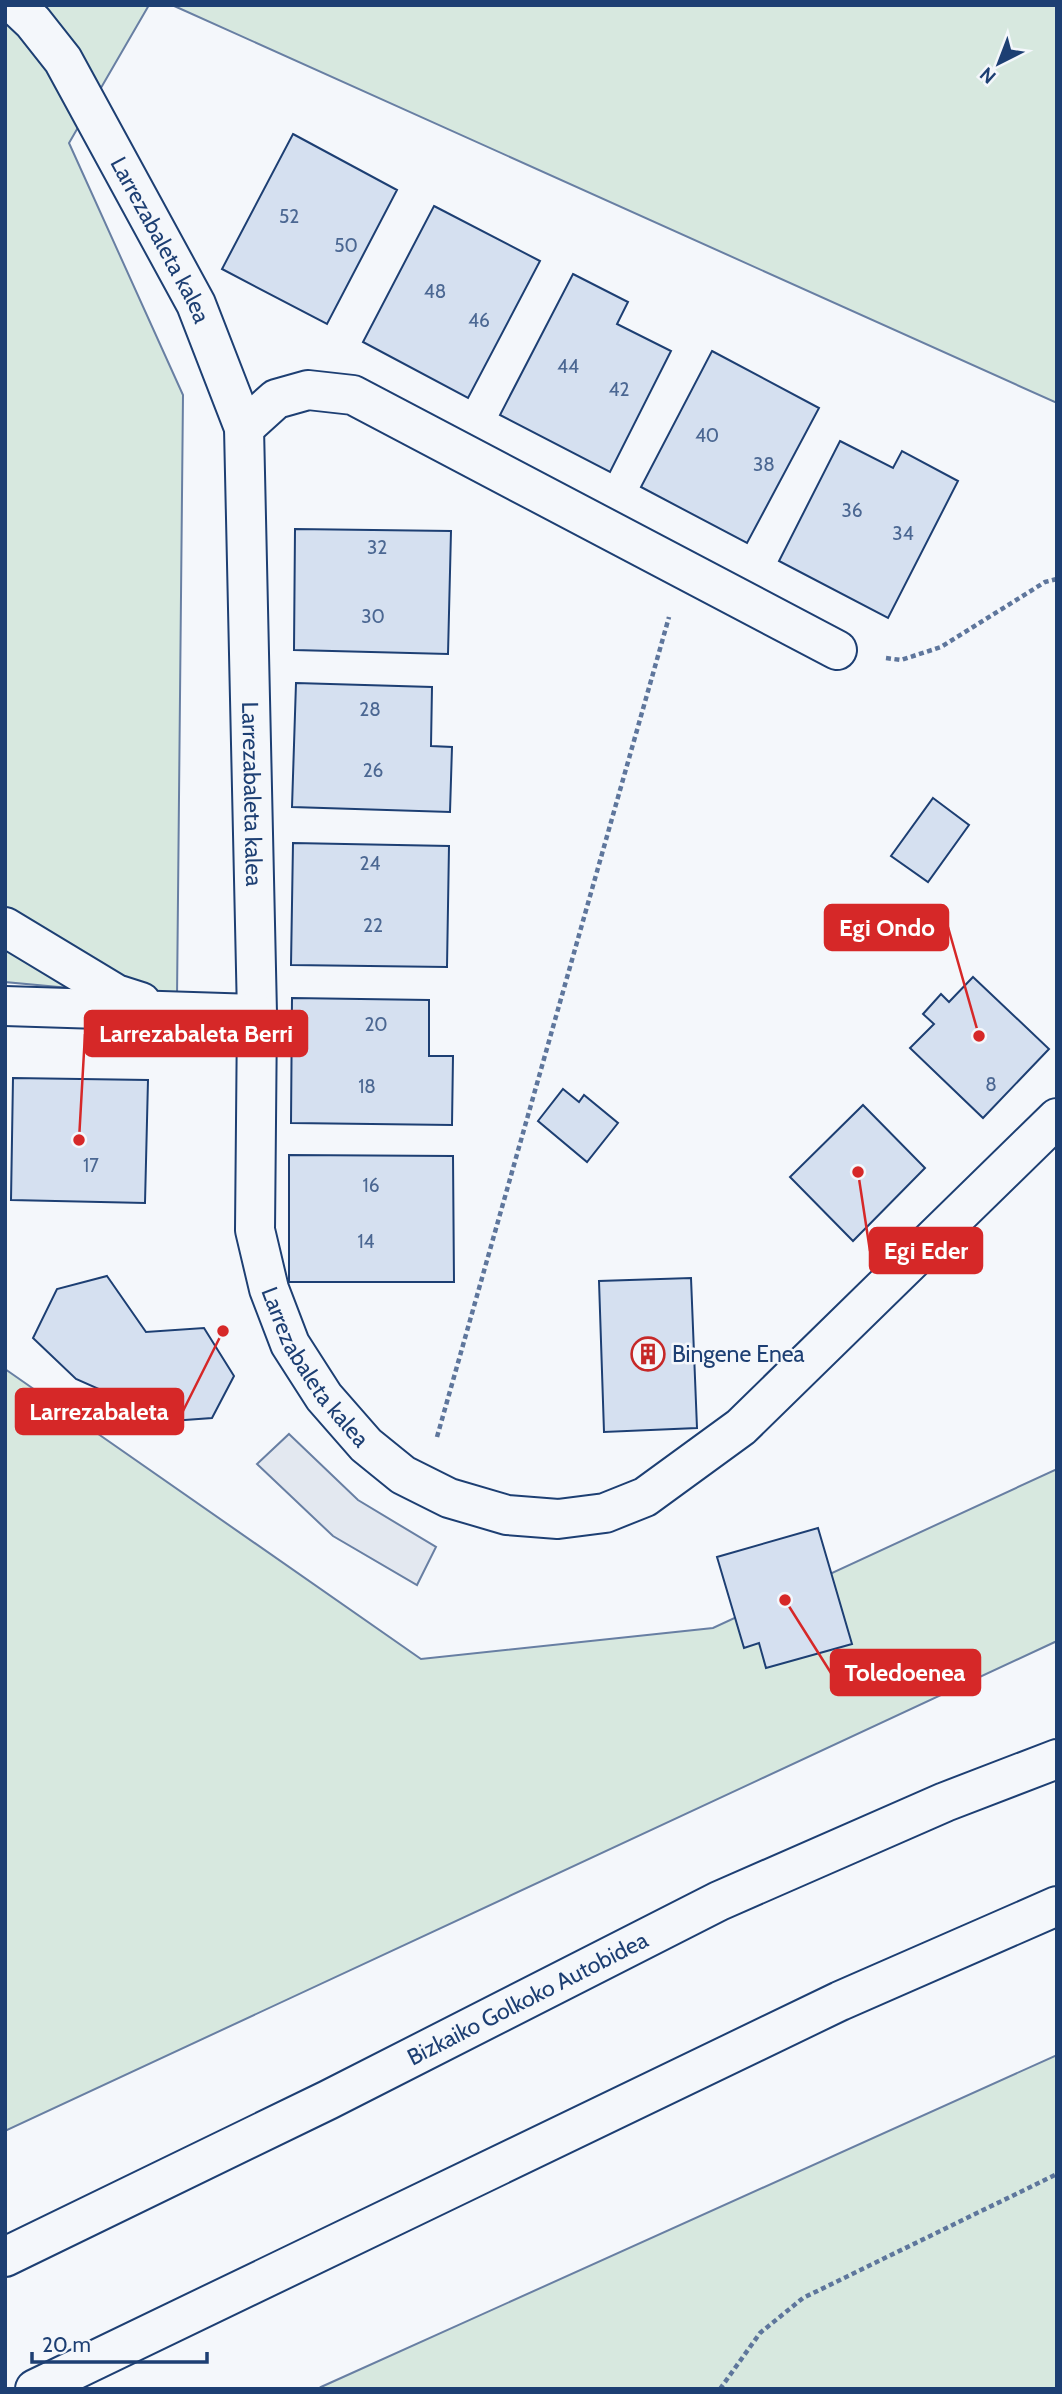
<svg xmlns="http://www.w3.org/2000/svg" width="1062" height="2394" viewBox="0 0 1062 2394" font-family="Cabin,sans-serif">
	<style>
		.green { fill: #d7e8df; stroke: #687fa3; stroke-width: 2 }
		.parking { fill: #e3e8f0; stroke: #687fa3; stroke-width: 2 }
		.building { fill: #d5e0f0; stroke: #1d3f73; stroke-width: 2 }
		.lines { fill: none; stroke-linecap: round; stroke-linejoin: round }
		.minor-casing { stroke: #1d3f73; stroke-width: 42 }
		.highway-casing { stroke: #1d3f73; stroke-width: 42 }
		.path { stroke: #5e769c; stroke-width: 4.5; stroke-dasharray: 5 3.5; stroke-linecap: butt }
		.minor { stroke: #f4f7fb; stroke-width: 38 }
		.highway { stroke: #f4f7fb; stroke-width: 38 }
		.labels { text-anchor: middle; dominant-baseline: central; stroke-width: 5; stroke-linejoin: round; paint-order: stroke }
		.number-label { font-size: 19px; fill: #4b6792 }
		.street-label { font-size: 23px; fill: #1d3f73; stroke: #f4f7fb }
		.poi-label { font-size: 23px; fill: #1d3f73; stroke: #f4f7fb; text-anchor: start }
		.leader { fill: none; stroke: #d62828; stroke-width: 2.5 }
		.callout-dot { fill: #d62828; stroke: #f4f7fb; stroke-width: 2.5 }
		.callout { fill: #d62828; stroke: #d62828; stroke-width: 2.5 }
		.callout-label { font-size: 24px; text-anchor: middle; font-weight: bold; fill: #fff }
	</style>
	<rect width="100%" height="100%" fill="#f4f7fb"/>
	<!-- green -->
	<path class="green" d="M5 5H149L69 143 183 395 177 998 5 982Z
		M172 5H1057V403Z
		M5 1369 421 1659 713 1628 1057 1469V1641L5 2131Z
		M1057 2055V2389H318L321 2387Z"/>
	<!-- parking -->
	<path class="parking" d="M289 1434 358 1500 436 1547 417 1585 333 1536 257 1464Z"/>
	<!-- building -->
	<path class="building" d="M293 134 397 190 327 324 222 269Z
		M434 206 540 261 468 398 363 342Z
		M573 274 628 302 617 324 671 351 610 472 500 415Z
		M712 351 819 408 747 543 641 487Z
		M840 441 893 468 902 451 958 481 888 618 779 561Z
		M295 529 451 531 448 654 294 650Z
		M296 683 432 687 431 746 452 747 450 812 292 807Z
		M933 798 969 825 928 882 891 856Z
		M293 843 449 846 447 967 291 965Z
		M973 977 1049 1049 983 1118 910 1048 934 1024 923 1014 941 994 949 1002Z
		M292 998 429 1000V1056H453L452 1125 291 1123Z
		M13 1078 148 1080 145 1203 11 1200Z
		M563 1089 579 1102 584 1095 618 1123 587 1162 538 1121Z
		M863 1105 925 1168 853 1241 790 1177Z
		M289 1155 453 1156 454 1282H289Z
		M107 1276 146 1332 204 1328 234 1376 212 1418 171 1421 76 1379 33 1338 57 1289Z
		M691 1278 697 1428 604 1432 599 1281Z
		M818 1528 852 1644 766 1668 759 1643 744 1648 717 1557Z"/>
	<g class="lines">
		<defs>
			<g id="minor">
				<path id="s1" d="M15 5 33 22 63 60 196 304 244 428 257 1014 255 1230 269 1289 290 1344 324 1397 366 1445 403 1475 449 1498 507 1515 558 1519 605 1513 645 1497 741 1427 1057 1118"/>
				<path d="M244 428 276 399 308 390 353 395 837 650"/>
				<path d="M5 927 116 994 141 1002"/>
				<path d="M5 1006 257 1014"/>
			</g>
			<g id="highway">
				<path id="s2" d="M5 2257 328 2100 719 1901 945 1802 1057 1759"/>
				<path d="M35 2389 840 2001 1057 1906"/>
			</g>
		</defs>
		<!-- minor casing -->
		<use href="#minor" class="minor-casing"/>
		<!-- highway casing -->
		<use href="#highway" class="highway-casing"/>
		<!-- path -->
		<path class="path" d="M886 658 901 660 941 647 1045 582 1057 579
			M437 1437 669 617
			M720 2389 760 2333 803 2298 1057 2174"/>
		<!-- minor -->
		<use href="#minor" class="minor"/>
		<!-- highway -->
		<use href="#highway" class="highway"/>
	</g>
	<!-- icons -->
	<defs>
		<symbol id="building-ring" viewBox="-11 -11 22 22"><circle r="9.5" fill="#f4f7fb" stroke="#c62828" stroke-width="1.5"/><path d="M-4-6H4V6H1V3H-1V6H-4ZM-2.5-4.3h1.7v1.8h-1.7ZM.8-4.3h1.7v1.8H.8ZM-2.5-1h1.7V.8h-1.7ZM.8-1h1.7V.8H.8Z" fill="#c62828"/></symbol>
	</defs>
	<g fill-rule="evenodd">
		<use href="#building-ring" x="629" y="1335" width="38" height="38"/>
	</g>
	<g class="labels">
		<!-- number labels -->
		<g class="number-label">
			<text x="289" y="216">52</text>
			<text x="346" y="245">50</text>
			<text x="435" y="291">48</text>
			<text x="479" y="320">46</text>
			<text x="568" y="366">44</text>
			<text x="619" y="389">42</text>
			<text x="707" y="435">40</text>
			<text x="764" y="464">38</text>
			<text x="852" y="510">36</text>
			<text x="903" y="533">34</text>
			<text x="377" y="547">32</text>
			<text x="373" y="616">30</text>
			<text x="370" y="709">28</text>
			<text x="373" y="770">26</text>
			<text x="370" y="863">24</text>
			<text x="373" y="925">22</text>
			<text x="376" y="1024">20</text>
			<text x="991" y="1084">8</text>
			<text x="367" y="1086">18</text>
			<text x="91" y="1165">17</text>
			<text x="371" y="1185">16</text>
			<text x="366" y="1241">14</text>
		</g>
		<!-- street labels -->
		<g class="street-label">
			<text stroke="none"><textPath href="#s1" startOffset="278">Larrezabaleta kalea</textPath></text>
			<text stroke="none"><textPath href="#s1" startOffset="850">Larrezabaleta kalea</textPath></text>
			<text stroke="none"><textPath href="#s1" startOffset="1438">Larrezabaleta kalea</textPath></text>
			<text stroke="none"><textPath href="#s2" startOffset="583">Bizkaiko Golkoko Autobidea</textPath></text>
		</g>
		<!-- poi labels -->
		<g class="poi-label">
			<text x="672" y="1354">Bingene Enea</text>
		</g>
	</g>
	<!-- callouts -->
	<path class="leader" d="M979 1036L948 927M79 1140L85 1034M858 1172L870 1251M223 1331L183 1411M785 1600L831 1673"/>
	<g class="callout-dot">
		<circle cx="979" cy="1036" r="7"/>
		<circle cx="79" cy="1140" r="7"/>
		<circle cx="858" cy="1172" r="7"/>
		<circle cx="223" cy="1331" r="7"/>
		<circle cx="785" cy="1600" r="7"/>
	</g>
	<g class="callout">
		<rect x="825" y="905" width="123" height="45" rx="7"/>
		<rect x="85" y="1011" width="222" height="45" rx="7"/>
		<rect x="870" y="1228" width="112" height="45" rx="7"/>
		<rect x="16" y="1389" width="167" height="45" rx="7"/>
		<rect x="831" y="1650" width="149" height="45" rx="7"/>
	</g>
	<g class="callout-label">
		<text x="887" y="936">Egi Ondo</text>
		<text x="196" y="1042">Larrezabaleta Berri</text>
		<text x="926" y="1259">Egi Eder</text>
		<text x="99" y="1420">Larrezabaleta</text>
		<text x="905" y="1681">Toledoenea</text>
	</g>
	<!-- border -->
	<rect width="1062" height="2394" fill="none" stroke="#1d3f73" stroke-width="14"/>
	<!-- north arrow -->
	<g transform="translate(999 63) rotate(222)" stroke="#f4f7fb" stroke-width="5" paint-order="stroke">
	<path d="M0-5L12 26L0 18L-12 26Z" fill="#1d3f73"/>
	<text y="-10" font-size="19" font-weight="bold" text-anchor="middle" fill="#1d3f73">N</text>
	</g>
	<!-- scale -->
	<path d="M32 2352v10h175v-10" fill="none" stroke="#1d3f73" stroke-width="3.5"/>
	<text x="42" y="2352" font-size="21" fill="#1d3f73" stroke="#f4f7fb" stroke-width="5" paint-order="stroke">20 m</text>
</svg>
